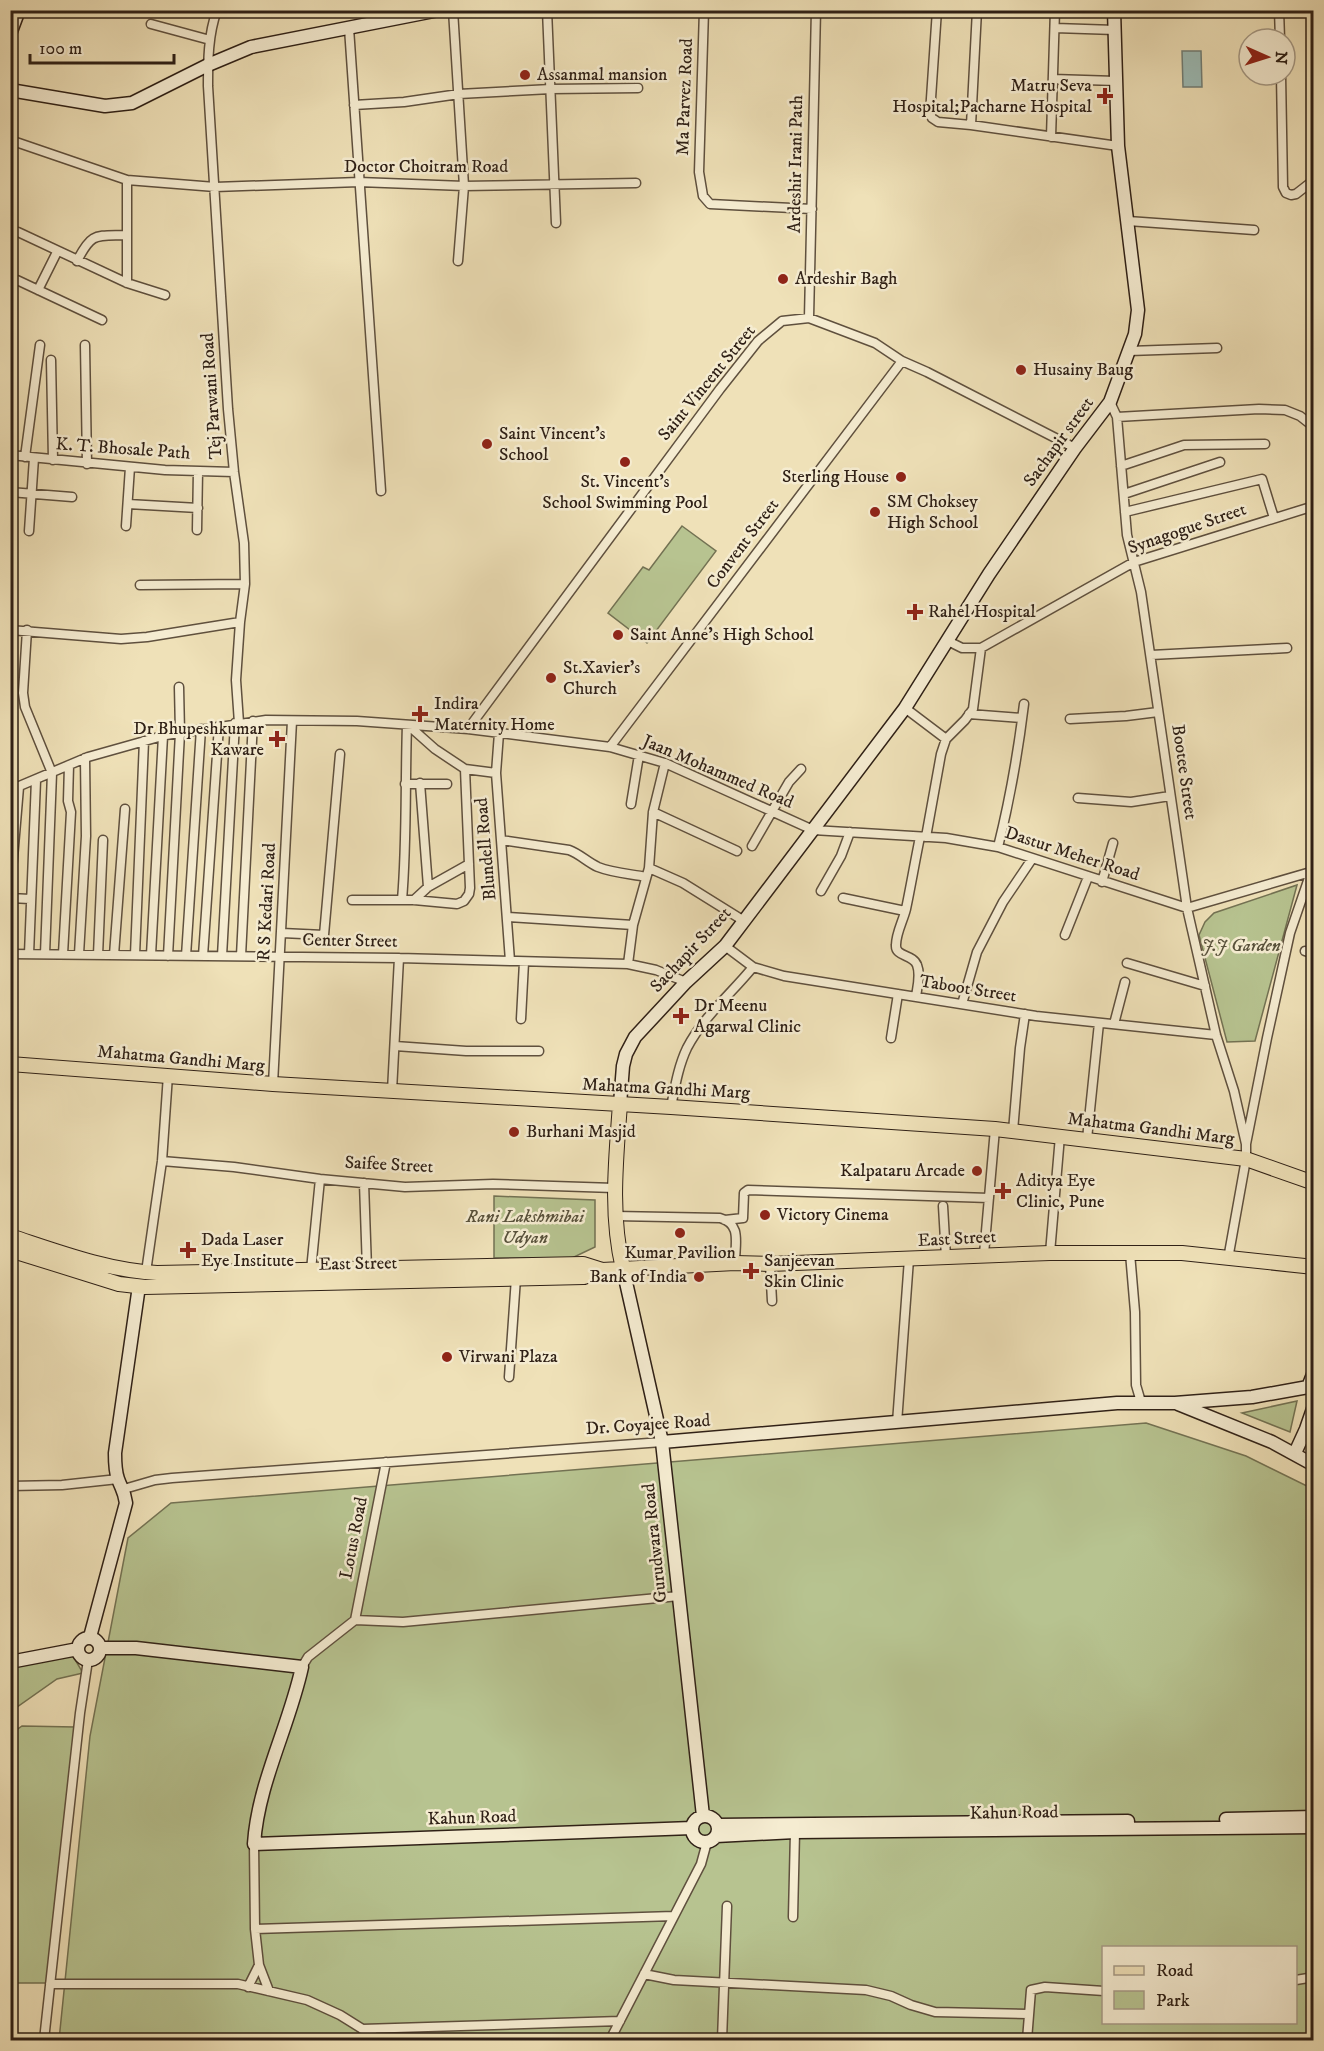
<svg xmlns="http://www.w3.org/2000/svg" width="1324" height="2051" viewBox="0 0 1324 2051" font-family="'IM FELL DW Pica',serif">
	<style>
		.green { fill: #b7c390; stroke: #737253; stroke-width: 1.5; fill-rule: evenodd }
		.water { fill: #9cbcb7; stroke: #707e77; stroke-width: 1.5 }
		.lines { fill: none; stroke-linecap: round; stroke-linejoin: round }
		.street-casing { stroke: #5f503e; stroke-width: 11 }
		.secondary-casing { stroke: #2f2016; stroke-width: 15 }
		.primary-casing { stroke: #2f2016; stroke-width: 16 }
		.street { stroke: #f5ecd1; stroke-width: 8 }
		.secondary { stroke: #f5ecd1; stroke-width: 12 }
		.primary { stroke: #efe1b8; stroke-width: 14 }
		.poi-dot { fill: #8f2418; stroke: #f5ecd1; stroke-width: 2 }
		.labels { text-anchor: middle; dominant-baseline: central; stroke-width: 5; stroke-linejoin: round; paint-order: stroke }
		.poi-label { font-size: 18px; fill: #2f2016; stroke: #f5ecd1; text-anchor: start }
		.street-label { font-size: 18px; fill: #2f2016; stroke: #f5ecd1 }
		.park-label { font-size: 18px; font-style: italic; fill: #58513b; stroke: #f5ecd1 }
	</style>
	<rect width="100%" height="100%" fill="#efe1b8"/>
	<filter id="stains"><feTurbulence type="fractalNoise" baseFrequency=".00333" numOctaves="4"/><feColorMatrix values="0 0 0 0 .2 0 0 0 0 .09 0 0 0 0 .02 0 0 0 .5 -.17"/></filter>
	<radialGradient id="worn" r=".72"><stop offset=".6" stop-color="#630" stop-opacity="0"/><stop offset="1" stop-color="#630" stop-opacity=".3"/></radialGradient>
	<!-- green -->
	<path class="green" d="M682 526 716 551 647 643 608 613 643 567 649 570Z
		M1297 885 1255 1041 1227 1042 1199 935 1205 922 1214 913Z
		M494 1196 595 1200V1247L572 1258H494Z
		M1297 1401 1290 1432 1242 1413Z
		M1146 1423 1246 1456 1313 1489V2040H59L90 1736 128 1538 171 1503ZM1104 1948H1296V2022H1104Z
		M73 1656 83 1673 57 1679 13 1710 11 1722V1667Z
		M22 1726 75 1727 48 1983H11V1734Z"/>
	<!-- water -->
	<path class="water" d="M1182 51H1201L1202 87H1183Z"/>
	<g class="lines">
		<defs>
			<path id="street" d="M217 10C208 35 208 61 208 86L228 409 234 472 244 543 245 584 240 622 236 680 239 723
				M453 10 464 186 458 261
				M547 10 556 223
				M704 10 699 172 703 196 710 204 812 209
				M937 10 930 113 932 118 938 122 971 125 1118 146
				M1279 10 1280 39
				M151 24 210 40
				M349 28 381 491
				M1055 28 1115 30
				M1281 75 1283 187 1286 193 1291 195 1296 194 1314 180
				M1053 79 1116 81
				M354 105 404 102 459 94 551 89 638 88
				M971 125 977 10
				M1051 137 1055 10
				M10 140 127 180 215 187 359 182 464 186 636 183
				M1128 221 1254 230
				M18 232 127 283 165 295
				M77 261C92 232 95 236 126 235
				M17 280 102 320
				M127 283V180
				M38 290 57 252
				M809 318 816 10
				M85 345 87 464
				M1129 351 1217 348
				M51 360 53 460
				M1110 402 1117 417 1127 535 1141 592 1187 908 1216 1035 1234 1091 1246 1144
				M1117 417 1259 409 1285 410 1300 416 1314 427
				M10 455 165 470 234 472
				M25 457 40 345
				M1121 466 1184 445 1265 444
				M10 492 72 497
				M1124 494 1220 462
				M128 504 198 508
				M1125 512 1262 479 1274 518
				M126 526 130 467
				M197 530 198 471
				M29 531 34 458
				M140 585 245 584
				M10 630 121 639 147 637 240 622
				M27 630 23 693 25 707 52 773 45 954
				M948 641 962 648H981L1134 562 1314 506
				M1151 655 1287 648
				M905 708 946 739
				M969 714 1022 718
				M1070 719 1126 716 1158 712
				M408 725 435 749 465 769 496 773
				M468 729 720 389 758 341 782 321 809 318 875 343 902 361 927 372 1075 448
				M499 733 496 773 510 961
				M610 747 902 361
				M420 783 428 887
				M405 784H447
				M10 790 88 757 166 735 266 720 357 721 468 729 610 747 665 763 813 830 946 838 998 847 1187 908 1314 871
				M1078 798 1131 802 1170 796
				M631 804 639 755
				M653 812 737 851
				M926 837 941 754 946 739 965 720 973 709 981 648
				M501 840 569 850C580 854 587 862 598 867 613 873 631 874 646 877
				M752 846 789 782 801 769
				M998 847C1010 799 1018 753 1024 704
				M649 868 683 883 744 921
				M1102 882 1113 843
				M821 891 841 856 850 832
				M10 894 19 787
				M10 898 30 899
				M843 898 905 911
				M352 900H414L457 904 464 901 469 894 470 888 465 769
				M402 900C407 842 405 783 407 725
				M414 900 428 887 469 864
				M508 917 633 925
				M282 933 324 935 340 754
				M1065 935 1088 877
				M725 946 753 967 784 976 1036 1016 1216 1035
				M1305 951 1314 954
				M10 954 399 958 628 964 656 970 686 982
				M29 954 36 780
				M63 954 71 812 68 801 69 765
				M79 954 86 836 85 758
				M98 955 103 840
				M114 955 125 809
				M135 955 144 741
				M151 955 163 736
				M168 956 180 733 179 687
				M186 956 201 729
				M203 956 219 726
				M222 956 235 723
				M241 956 253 721
				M1127 963 1205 986
				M628 964 633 925 649 868 653 812 665 763
				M916 997C917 988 921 975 917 965 913 954 895 957 896 945 896 933 903 921 906 909 911 885 915 861 920 837
				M962 1004 977 952 1003 902 1032 859
				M521 1019 524 962
				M1114 1024 1125 982
				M891 1038 898 994
				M395 1046 466 1051H539
				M273 1084 292 721
				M392 1091 399 958
				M671 1107C675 1087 678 1067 687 1048 703 1017 731 994 753 967
				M1013 1131 1020 1048 1025 1014
				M1087 1139 1099 1023
				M162 1161 234 1167 320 1179 405 1187 493 1184 614 1188
				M364 1183 367 1269
				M943 1206 946 1257
				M615 1216 720 1218C742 1224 735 1243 735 1263
				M725 1220 743 1218 744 1193 748 1190 989 1198
				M1050 1253 1060 1136
				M1130 1253 1135 1312 1136 1385 1141 1402
				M984 1254 995 1129
				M1228 1259 1246 1159V1144L1267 1038 1290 933 1311 872
				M770 1264 772 1301
				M311 1270 320 1179
				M146 1272 162 1161 168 1075
				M509 1377 516 1278
				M897 1423 909 1259
				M10 1486 62 1485 118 1479
				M124 1489 155 1480 172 1478 662 1442
				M355 1620 386 1462
				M302 1667 308 1657 355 1620 403 1622 679 1596
				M254 1844 255 1929 259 1965 269 1991
				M793 1917 795 1832
				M255 1929 674 1916
				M644 1974 674 1980 866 1990 891 1996 911 2005 935 2012 1028 2014
				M1296 1980 1314 1977
				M50 1984H238L307 2000 340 2015 380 2040
				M248 1987 259 1965
				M362 2029 620 2021
				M44 2040 80 1713 88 1660
				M610 2040 701 1864 707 1842
				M722 2040 727 1906
				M1027 2040 1031 1990 1045 1987 1104 1991"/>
			<path id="secondary" d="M10 34 19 10
				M10 90 105 106 132 103 208 65 251 47 439 10
				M620 1104 623 1066 626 1054 635 1037 686 982 725 946 905 708 989 574 1075 448 1110 402 1135 334 1138 310 1118 146 1114 10
				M623 1269 662 1442 703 1816
				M1308 1387 1314 1372
				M1178 1404 1272 1442 1314 1465
				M662 1442 1117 1403H1175L1252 1397 1308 1387 1314 1389
				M1295 1453 1306 1429 1314 1406
				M90 1637 126 1503C124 1490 122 1490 118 1479 115 1471 115 1461 115 1453L139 1286
				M78 1649a11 11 0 1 1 22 0a11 11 0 1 1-22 0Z
				M100 1648H136L302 1667C289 1727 258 1783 254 1844L692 1828
				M10 1662 78 1649
				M692 1829a13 13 0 1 1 26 0a13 13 0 1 1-26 0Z
				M1226 1819 1314 1817
				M718 1825 1128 1821
				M716 1836 795 1832 1314 1827"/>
			<path id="primary" d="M10 1064 273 1084 671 1107 995 1129 1246 1159 1314 1183
				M620 1104C616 1160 610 1214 623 1269
				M10 1236C59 1252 106 1270 157 1273L583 1264 602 1270
				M10 1250 119 1284 145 1287 584 1277 602 1270 735 1263 770 1264 1050 1253H1182L1314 1267"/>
		</defs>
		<!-- street casing -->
		<use href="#street" class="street-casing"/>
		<!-- secondary casing -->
		<use href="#secondary" class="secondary-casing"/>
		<!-- primary casing -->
		<use href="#primary" class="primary-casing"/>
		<!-- street -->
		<use href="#street" class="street"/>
		<!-- secondary -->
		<use href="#secondary" class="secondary"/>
		<!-- primary -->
		<use href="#primary" class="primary"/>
	</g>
	<!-- markers -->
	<g class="poi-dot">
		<circle cx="525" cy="75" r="6"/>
		<path d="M1102 87h6v6h6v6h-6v6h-6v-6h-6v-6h6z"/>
		<circle cx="783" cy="279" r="6"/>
		<circle cx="1021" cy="370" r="6"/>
		<circle cx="487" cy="444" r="6"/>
		<circle cx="625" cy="462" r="6"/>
		<circle cx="901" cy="477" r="6"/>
		<circle cx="875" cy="512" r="6"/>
		<path d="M912 603h6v6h6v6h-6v6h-6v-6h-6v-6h6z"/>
		<circle cx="618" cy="635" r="6"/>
		<circle cx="551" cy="678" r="6"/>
		<path d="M417 705h6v6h6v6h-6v6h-6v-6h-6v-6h6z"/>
		<path d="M274 730h6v6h6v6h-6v6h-6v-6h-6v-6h6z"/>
		<path d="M678 1007h6v6h6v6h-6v6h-6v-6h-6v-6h6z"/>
		<circle cx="514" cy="1132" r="6"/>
		<circle cx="977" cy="1171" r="6"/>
		<path d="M1000 1182h6v6h6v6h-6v6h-6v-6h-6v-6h6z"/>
		<circle cx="765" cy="1215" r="6"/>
		<circle cx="680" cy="1233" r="6"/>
		<path d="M185 1241h6v6h6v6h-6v6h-6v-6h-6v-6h6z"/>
		<path d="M748 1262h6v6h6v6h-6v6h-6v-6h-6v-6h6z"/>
		<circle cx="699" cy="1277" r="6"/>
		<circle cx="447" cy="1357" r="6"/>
	</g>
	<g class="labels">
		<!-- poi labels -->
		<g class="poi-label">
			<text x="537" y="75">Assanmal mansion</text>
			<text x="1092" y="86" text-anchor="end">Matru Seva<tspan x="1092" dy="21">Hospital;Pacharne Hospital</tspan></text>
			<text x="795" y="279">Ardeshir Bagh</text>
			<text x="1033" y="370">Husainy Baug</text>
			<text x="499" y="434">Saint Vincent's<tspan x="499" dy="21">School</tspan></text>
			<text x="889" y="477" text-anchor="end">Sterling House</text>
			<text x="625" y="482" text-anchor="middle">St. Vincent's<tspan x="625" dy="21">School Swimming Pool</tspan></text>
			<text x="887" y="502">SM Choksey<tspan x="887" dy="21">High School</tspan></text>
			<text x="928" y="612">Rahel Hospital</text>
			<text x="630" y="635">Saint Anne's High School</text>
			<text x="563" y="668">St.Xavier's<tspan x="563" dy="21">Church</tspan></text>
			<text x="434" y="704">Indira<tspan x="434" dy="21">Maternity Home</tspan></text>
			<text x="264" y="729" text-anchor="end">Dr Bhupeshkumar<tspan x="264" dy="21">Kaware</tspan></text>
			<text x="694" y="1006">Dr Meenu<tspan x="694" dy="21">Agarwal Clinic</tspan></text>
			<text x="526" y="1132">Burhani Masjid</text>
			<text x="965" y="1171" text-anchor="end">Kalpataru Arcade</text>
			<text x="1016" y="1181">Aditya Eye<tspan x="1016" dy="21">Clinic, Pune</tspan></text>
			<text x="777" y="1215">Victory Cinema</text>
			<text x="201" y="1240">Dada Laser<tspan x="201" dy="21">Eye Institute</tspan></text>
			<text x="680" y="1253" text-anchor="middle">Kumar Pavilion</text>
			<text x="764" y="1261">Sanjeevan<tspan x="764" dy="21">Skin Clinic</tspan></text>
			<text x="687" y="1277" text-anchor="end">Bank of India</text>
			<text x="459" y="1357">Virwani Plaza</text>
		</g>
		<!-- street labels -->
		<g class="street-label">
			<text transform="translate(685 97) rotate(-88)">Ma Parvez Road</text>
			<text transform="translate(796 164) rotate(-89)">Ardeshir Irani Path</text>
			<text x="426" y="167">Doctor Choitram Road</text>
			<text transform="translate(707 383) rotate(-51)">Saint Vincent Street</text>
			<text transform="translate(212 396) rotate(-94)">Tej Parwani Road</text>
			<text transform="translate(1059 442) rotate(-54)">Sachapir street</text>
			<text transform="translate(123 449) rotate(4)">K. T. Bhosale Path</text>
			<text transform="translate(1187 529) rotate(-19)">Synagogue Street</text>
			<text transform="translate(743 544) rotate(-53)">Convent Street</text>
			<text transform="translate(718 772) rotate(23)">Jaan Mohammed Road</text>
			<text transform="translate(1184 772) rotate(82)">Bootee Street</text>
			<text transform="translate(486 849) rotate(-95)">Blundell Road</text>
			<text transform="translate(1072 854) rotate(18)">Dastur Meher Road</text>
			<text transform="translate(267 902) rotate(-87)">R S Kedari Road</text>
			<text transform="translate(350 941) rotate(1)">Center Street</text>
			<text transform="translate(691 950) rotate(-47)">Sachapir Street</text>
			<text transform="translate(968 989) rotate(9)">Taboot Street</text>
			<text transform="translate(181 1059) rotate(5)">Mahatma Gandhi Marg</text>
			<text transform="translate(666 1089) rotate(3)">Mahatma Gandhi Marg</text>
			<text transform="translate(1151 1129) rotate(7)">Mahatma Gandhi Marg</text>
			<text transform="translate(389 1165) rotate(3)">Saifee Street</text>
			<text transform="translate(957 1239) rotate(-3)">East Street</text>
			<text transform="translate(358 1264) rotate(-1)">East Street</text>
			<text transform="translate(648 1425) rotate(-4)">Dr. Coyajee Road</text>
			<text transform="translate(354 1538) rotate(-79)">Lotus Road</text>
			<text transform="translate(655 1543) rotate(-96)">Gurudwara Road</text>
			<text transform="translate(1014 1813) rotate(-1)">Kahun Road</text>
			<text transform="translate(472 1818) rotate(-2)">Kahun Road</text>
		</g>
		<!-- park labels -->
		<g class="park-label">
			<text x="1241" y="946">J.J Garden</text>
			<text x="525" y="1217">Rani Lakshmibai<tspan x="525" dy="21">Udyan</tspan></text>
		</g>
	</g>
	<!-- margin -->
	<rect width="1324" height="2051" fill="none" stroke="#efe1b8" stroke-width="36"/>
	<rect x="12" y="12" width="1300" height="2027" fill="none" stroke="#2f2016" stroke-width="3"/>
	<rect x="18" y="18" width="1288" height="2015" fill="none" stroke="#2f2016" stroke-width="1.5"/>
	<!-- legend -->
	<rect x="1102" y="1946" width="195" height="78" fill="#f5ecd1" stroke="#a69a86" stroke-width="1.5"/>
	<rect x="1114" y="1966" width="30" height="9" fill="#efe1b8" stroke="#a69a86" stroke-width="1.5"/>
	<text x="1156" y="1976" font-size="18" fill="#2f2016">Road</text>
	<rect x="1114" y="1991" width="30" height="18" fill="#b7c390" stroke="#a69a86" stroke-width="1.5"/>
	<text x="1156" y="2006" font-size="18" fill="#2f2016">Park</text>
	<!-- north arrow -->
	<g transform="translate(1267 57) rotate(93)"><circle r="28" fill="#f5ecd1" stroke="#a69a86" stroke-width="1.5"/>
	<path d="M0-4.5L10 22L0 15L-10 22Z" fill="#8f2418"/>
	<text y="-9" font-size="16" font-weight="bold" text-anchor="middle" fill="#2f2016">N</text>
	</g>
	<!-- scale -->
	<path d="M30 54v9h144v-9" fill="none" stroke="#2f2016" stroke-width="3"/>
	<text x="39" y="54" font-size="18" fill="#2f2016" stroke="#f5ecd1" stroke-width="4.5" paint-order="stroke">100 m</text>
	<rect width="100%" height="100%" filter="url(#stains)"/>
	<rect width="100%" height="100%" fill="url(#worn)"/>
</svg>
